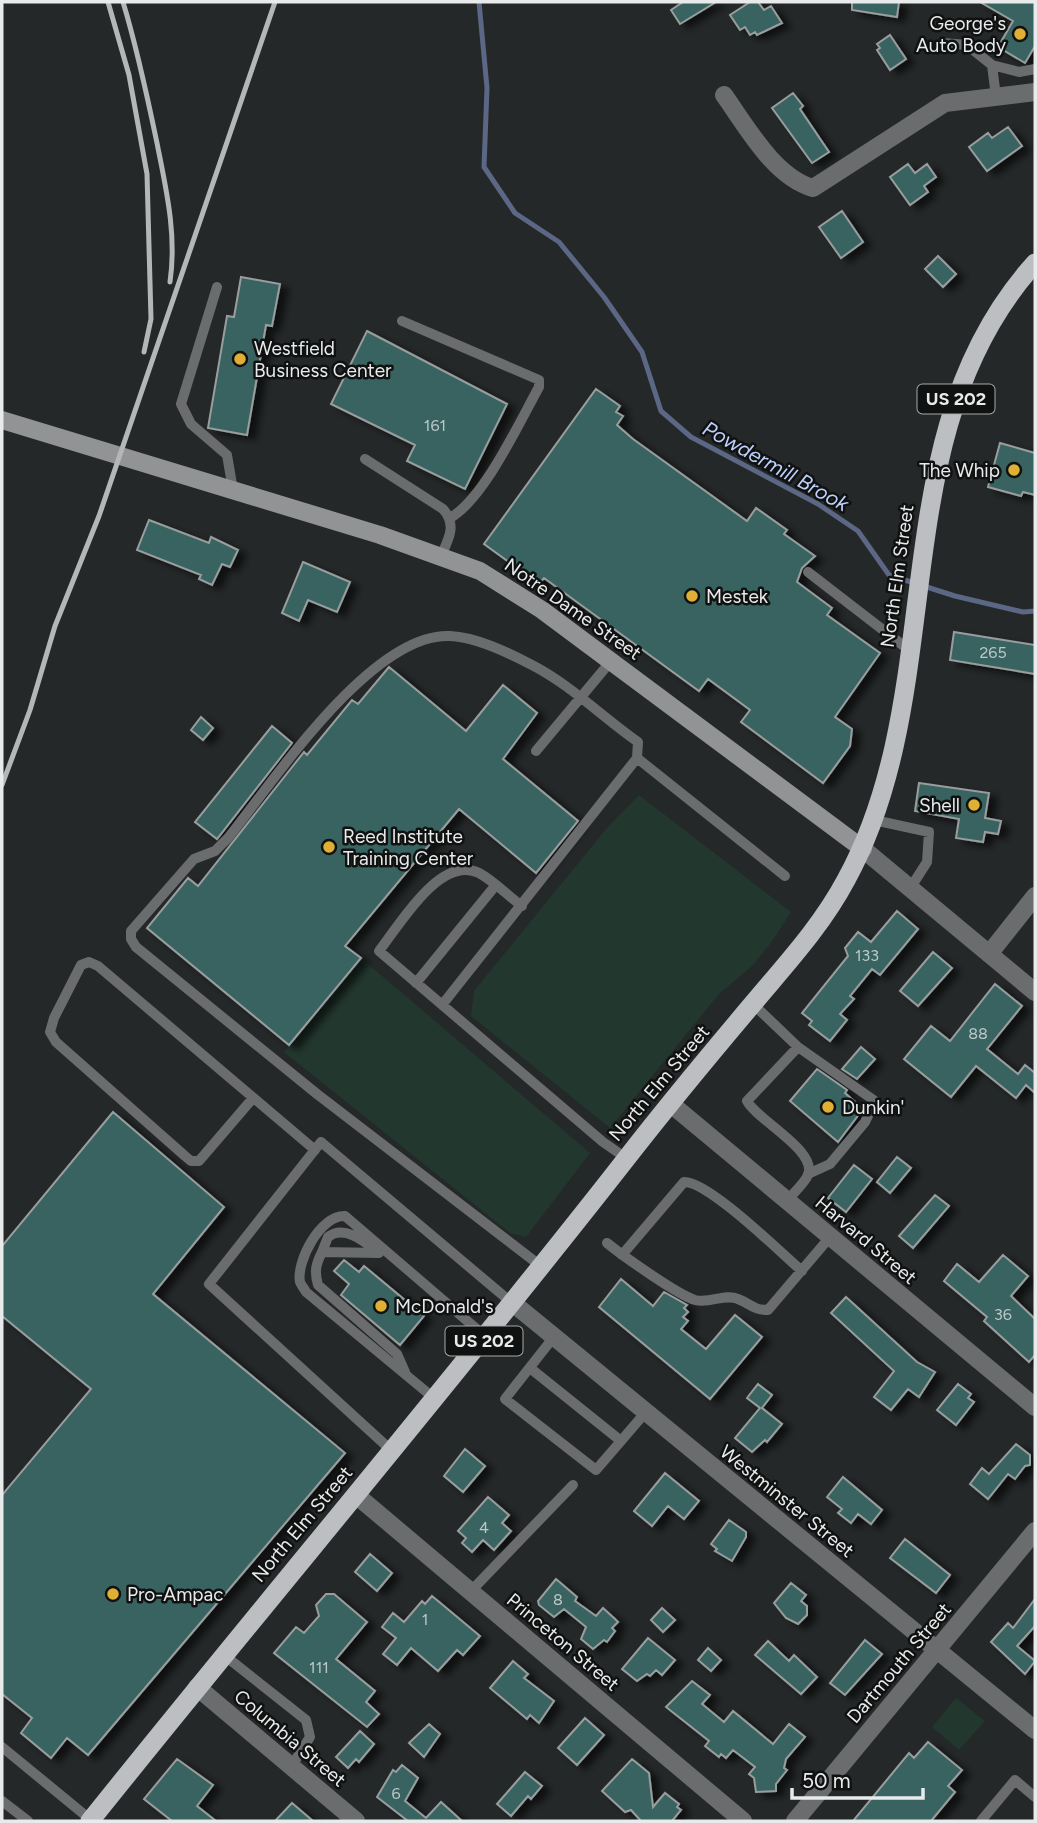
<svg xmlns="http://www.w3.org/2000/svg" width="1037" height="1823" viewBox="0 0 1037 1823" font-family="Figtree,sans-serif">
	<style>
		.green { fill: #22372e }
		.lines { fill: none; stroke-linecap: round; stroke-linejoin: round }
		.stream { stroke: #5b6784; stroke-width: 5 }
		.building { fill: #376360; stroke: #999d9d; stroke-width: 2; filter: url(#shadow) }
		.service { stroke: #6b6c6d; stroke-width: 10 }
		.minor { stroke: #6b6c6d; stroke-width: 18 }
		.secondary { stroke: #919395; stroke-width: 18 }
		.trunk { stroke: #bcbec1; stroke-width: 19 }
		.rail { stroke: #b4b6b7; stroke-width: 5 }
		.poi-dot { fill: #e0b034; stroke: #101111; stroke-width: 2.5 }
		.labels { text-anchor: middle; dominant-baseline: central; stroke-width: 5; stroke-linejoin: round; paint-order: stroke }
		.number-label { font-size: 16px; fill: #bcc8c8 }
		.shield { fill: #101111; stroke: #a7a9aa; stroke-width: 2 }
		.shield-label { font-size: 18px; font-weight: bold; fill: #e8eaeb }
		.poi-label { font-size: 19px; fill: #e8eaeb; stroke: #101111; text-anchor: start }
		.street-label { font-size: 19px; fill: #e8eaeb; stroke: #101111 }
		.water-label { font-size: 21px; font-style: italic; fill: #bed0fb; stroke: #101111 }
	</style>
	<defs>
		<filter id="shadow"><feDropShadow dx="8" dy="4.5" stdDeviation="3.5" flood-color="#0009"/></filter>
	</defs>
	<rect width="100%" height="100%" fill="#252829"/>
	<!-- green -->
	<path class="green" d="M639 795 791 912 770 944 752 966 719 994 610 1128 471 1016 474 991 606 829Z
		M361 958 590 1153 526 1237 510 1233 284 1052Z
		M956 1698 985 1721 959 1750 932 1727Z"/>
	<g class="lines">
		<!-- stream -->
		<path class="stream" d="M479 2 487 88 484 167 515 213 559 242 604 297 642 352 661 411 691 437 818 504 858 531 889 575 955 596 1023 612 1035 611"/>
	</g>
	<!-- building -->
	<path class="building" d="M683 2H716L680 24 671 10Z
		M750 2H758L764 10 771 6 782 23 757 35 755 32 750 35 745 27 740 30 730 15Z
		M852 2H899L897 17 852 10Z
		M980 2H1035V46L1025 63 998 47 1013 21Z
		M890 35 906 59 890 70 877 50 880 48 877 44Z
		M793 93 803 106 800 109 829 152 812 163 772 108Z
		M1008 127 1022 146 987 171 969 147 988 133 992 138Z
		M908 164 915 173 927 164 936 177 924 186 928 192 910 205 890 177Z
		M842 211 863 242 841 258 819 227Z
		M938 256 956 274 943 287 925 269Z
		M241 277 280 284 272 326 266 325 247 435 208 428 227 316 234 317Z
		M367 331 507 404 465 489 407 461 415 445 331 404Z
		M596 389 620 406 616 412 623 416 617 425 633 439 747 521 756 508 787 530 784 534 815 556 802 568 797 582 832 608 827 615 880 653 835 717 852 729 850 746 823 783 741 722 750 710 708 679 699 691 544 578 539 584 484 544Z
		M1000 443 1035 453V495L1023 492 1021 496 988 487Z
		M149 520 209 543 211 537 238 550 230 567 222 564 212 585 199 579 201 575 137 550Z
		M303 562 350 582 337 612 308 600 299 621 282 613Z
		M954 632 1035 645V674L950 660Z
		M389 667 466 731 503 685 537 713 503 759 578 821 536 873 459 809 345 946 361 958 289 1045 147 928 188 878 198 886 304 752 307 755 352 700 358 704Z
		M201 717 213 728 203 740 191 730Z
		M272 726 292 743 217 839 195 822Z
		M919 783 989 793 985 818 1001 821 998 834 985 832 983 842 956 838 959 819 915 811Z
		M897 911 918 929 880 975 872 969 850 996 854 999 840 1014 847 1020 830 1041 809 1025 812 1021 802 1013 848 956 845 948 858 932 871 942Z
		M933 952 952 968 918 1006 900 991Z
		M995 984 1022 1006 987 1049 1018 1074 1025 1065 1035 1073V1093L1026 1085 1016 1098 976 1066 951 1097 904 1059 931 1026 950 1041Z
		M861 1047 875 1059 857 1079 842 1069Z
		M817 1069 847 1090 845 1093 863 1109 838 1142 790 1101Z
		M113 1112 224 1207 153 1294 345 1453 88 1755 67 1738 51 1758 21 1733 32 1718 2 1694V1495L91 1389 2 1316V1246Z
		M897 1157 911 1168 890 1193 877 1182Z
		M854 1165 872 1179 846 1212 828 1198Z
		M935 1195 949 1206 913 1248 899 1236Z
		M1003 1255 1028 1276 1011 1296 1035 1319V1355L1029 1362 984 1321 987 1317 944 1281 957 1264 979 1282Z
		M344 1260 359 1272 364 1266 424 1316 400 1345 341 1295 349 1284 334 1271Z
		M621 1279 653 1306 664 1292 687 1305 684 1308 688 1312 683 1317 688 1321 681 1329 706 1349 735 1315 762 1337 710 1399 599 1307Z
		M846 1297 917 1362 935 1372 919 1397 908 1389 891 1410 874 1397 894 1371 831 1313Z
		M758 1384 772 1395 762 1408 782 1424 767 1442 765 1440 752 1452 735 1438 760 1408 747 1398Z
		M958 1384 971 1394 968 1398 974 1402 956 1425 937 1410Z
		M1016 1444 1030 1455V1465L1025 1466 1015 1479 1008 1474 988 1499 970 1484 982 1468 989 1474Z
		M465 1449 485 1466 463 1492 444 1476Z
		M665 1473 699 1501 684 1519 668 1506 652 1526 634 1511Z
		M843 1477 882 1510 871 1524 858 1514 851 1523 838 1513 842 1509 827 1497Z
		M488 1497 509 1515 502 1523 511 1531 494 1550 483 1540 472 1552 462 1543 466 1538 458 1531Z
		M729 1520 746 1532V1537L732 1561 715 1551 717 1549 711 1544Z
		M905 1539 950 1575 936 1593 890 1558Z
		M370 1554 392 1573 377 1591 355 1572Z
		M556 1579 577 1597 575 1601 596 1616 603 1608 615 1619 618 1622 612 1628 615 1631 607 1642 604 1640 593 1649 581 1639 586 1627 564 1609 554 1617 539 1605 538 1601Z
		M791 1583 806 1595 801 1601 807 1606V1615L798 1624 786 1618 774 1603Z
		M326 1594H334L367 1622 336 1659 375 1691 366 1702 379 1714 367 1727 274 1653 296 1627 304 1633 319 1616 316 1605Z
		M432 1596 480 1636 463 1655 457 1650 438 1671 411 1648 397 1665 383 1654 396 1638 382 1627 393 1613 404 1622 422 1601 425 1604Z
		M1035 1599V1626L1017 1646 1035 1661 1025 1674 991 1642 1008 1623 1013 1628Z
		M662 1608 675 1620 663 1632 651 1620Z
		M648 1638 675 1660 662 1675 656 1670 650 1676 647 1674 637 1681 622 1669Z
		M865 1640 882 1654 845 1695 830 1683Z
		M768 1641 789 1661 794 1655 817 1677 801 1694 755 1655Z
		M708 1648 721 1660 711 1671 698 1660Z
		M513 1661 528 1674 524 1678 554 1701 539 1723 530 1715 527 1719 490 1688Z
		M692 1681 710 1695 702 1704 724 1722 733 1711 773 1744 789 1724 805 1737 786 1759 784 1768 787 1770 776 1784V1791L756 1792 754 1778 749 1774 755 1767 733 1750 726 1758 721 1754 719 1757 705 1746 709 1741 666 1707Z
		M585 1718 604 1735 577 1765 558 1748Z
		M429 1724 440 1734 424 1757 409 1743Z
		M360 1731 374 1744 359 1762 356 1759 348 1768 336 1757Z
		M928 1742 962 1770 948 1786 955 1792 931 1821H853L909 1753 914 1758Z
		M177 1759 213 1785 197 1806 216 1821H172L144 1799Z
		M632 1759 649 1773 653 1807 665 1793 679 1804 677 1807 681 1810 672 1821H641L631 1810 625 1812 602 1791Z
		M402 1765 418 1778 405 1801 426 1818 441 1802 462 1821H408L377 1797 393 1770 396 1772Z
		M525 1772 542 1786 531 1799 528 1796 511 1816 497 1804Z
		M292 1803 313 1821H275Z"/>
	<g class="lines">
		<!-- service -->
		<path class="service" d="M943 43 967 45 992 65 1019 72 1035 69
			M992 65 996 97
			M217 287 181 404 191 424 227 455 233 490
			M402 321 539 380V387C519 423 484 499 450 518
			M365 459 443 509C457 525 449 538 441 556
			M808 572 909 650
			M536 751 611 661
			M637 758 785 876
			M874 820 929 832 927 862 911 887
			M522 906C508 896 494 881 479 873 440 854 399 926 379 951L603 1142 626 1158
			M416 983 495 886
			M753 1004 798 1047 875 1101 865 1122 830 1164 808 1174
			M442 1005 637 758 638 742C602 717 570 684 530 664 507 652 476 637 450 636 372 632 273 782 228 838L215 851 194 859 131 931V939L136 947 317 1094 542 1267
			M253 1098 199 1161H191L185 1156 56 1042 50 1032 54 1018 81 965 89 962 98 966 315 1150
			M787 1201C793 1193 804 1184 808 1175 818 1151 757 1120 747 1101L798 1047
			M607 1243C623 1256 678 1295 695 1300 710 1304 725 1293 738 1299 751 1304 753 1310 768 1310L830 1237
			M322 1252 328 1237C344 1224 365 1242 378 1252
			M379 1253 322 1252C316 1264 314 1271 318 1285L397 1354 405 1372
			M622 1255 684 1182C708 1181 780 1252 802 1271
			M553 1338 505 1399 596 1470 645 1413
			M530 1368 621 1441
			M435 1399 306 1292C304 1288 301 1285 300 1282 296 1262 320 1215 345 1216L486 1337
			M392 1451 209 1284 321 1142 512 1303
			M470 1592 573 1485
			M224 1655 306 1720 310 1737 291 1767
			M2 1747 91 1820
			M2 1801 28 1821
			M981 1821 1015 1780 1035 1797"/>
		<!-- minor -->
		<path class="minor" d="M724 95C747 127 774 177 813 188L945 103 1035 92
			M863 849 1035 992
			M989 954 1035 896
			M671 1104 1035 1407
			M514 1304 1035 1730
			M356 1495 743 1821
			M197 1687 356 1821
			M795 1821 1035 1531"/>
		<!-- secondary -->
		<path class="secondary" d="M2 420 380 535 480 571 542 610 863 849"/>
		<!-- trunk -->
		<path class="trunk" d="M90 1821C267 1600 451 1383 626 1159 668 1105 712 1052 756 1000 788 962 822 925 846 880 952 687 879 436 1035 263"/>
		<!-- rail -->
		<path class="rail" d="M108 2 129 75 147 174 151 319 144 352
			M123 2C137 48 147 95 157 143 166 189 177 234 170 282
			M2 785 30 710 55 626 99 516 275 2"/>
	</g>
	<!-- markers -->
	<g class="poi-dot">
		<circle cx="1020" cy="34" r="7"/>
		<circle cx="240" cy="359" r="7"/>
		<circle cx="1014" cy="470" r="7"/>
		<circle cx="692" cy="596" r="7"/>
		<circle cx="974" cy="805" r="7"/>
		<circle cx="329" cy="847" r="7"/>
		<circle cx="828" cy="1107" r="7"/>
		<circle cx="381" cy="1306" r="7"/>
		<circle cx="113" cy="1594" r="7"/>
	</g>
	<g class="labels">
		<!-- number labels -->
		<g class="number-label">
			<text x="435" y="425">161</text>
			<text x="993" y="652">265</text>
			<text x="867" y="955">133</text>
			<text x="978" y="1033">88</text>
			<text x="1003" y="1314">36</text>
			<text x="484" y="1527">4</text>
			<text x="558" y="1599">8</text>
			<text x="425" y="1619">1</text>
			<text x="319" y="1667">111</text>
			<text x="396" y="1793">6</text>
		</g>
		<!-- shield labels -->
		<g class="shield">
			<rect x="917.5" y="384.5" width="77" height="29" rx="5"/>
			<rect x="445.5" y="1326.5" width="77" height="29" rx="5"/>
		</g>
		<g class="shield-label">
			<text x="956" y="399">US 202</text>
			<text x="484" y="1341">US 202</text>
		</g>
		<!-- poi labels -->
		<g class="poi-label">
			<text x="1006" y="23" text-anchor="end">George's<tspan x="1006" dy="22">Auto Body</tspan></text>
			<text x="254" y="348">Westfield<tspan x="254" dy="22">Business Center</tspan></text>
			<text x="1000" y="470" text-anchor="end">The Whip</text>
			<text x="706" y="596">Mestek</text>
			<text x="960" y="805" text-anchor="end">Shell</text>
			<text x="343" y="836">Reed Institute<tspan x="343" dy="22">Training Center</tspan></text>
			<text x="842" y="1107">Dunkin'</text>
			<text x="395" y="1306">McDonald's</text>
			<text x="127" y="1594">Pro-Ampac</text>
		</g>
		<!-- street labels -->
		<g class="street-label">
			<text transform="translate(897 576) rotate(-82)">North Elm Street</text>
			<text transform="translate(573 609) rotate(35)">Notre Dame Street</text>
			<text transform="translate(659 1083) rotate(-50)">North Elm Street</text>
			<text transform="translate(866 1240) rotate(40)">Harvard Street</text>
			<text transform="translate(787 1501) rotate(39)">Westminster Street</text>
			<text transform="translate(302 1524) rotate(-50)">North Elm Street</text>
			<text transform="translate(563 1642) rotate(40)">Princeton Street</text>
			<text transform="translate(899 1663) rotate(-50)">Dartmouth Street</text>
			<text transform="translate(290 1738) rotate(40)">Columbia Street</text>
		</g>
		<!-- water labels -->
		<g class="water-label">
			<text transform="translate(776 466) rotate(29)">Powdermill Brook</text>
		</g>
	</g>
	<!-- border -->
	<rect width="1037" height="1823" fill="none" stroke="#e8eaeb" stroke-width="7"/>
	<!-- scale -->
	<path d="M792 1788v10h131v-10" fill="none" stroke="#e8eaeb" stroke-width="3.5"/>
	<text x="802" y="1788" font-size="21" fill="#e8eaeb" stroke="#101111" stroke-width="5" paint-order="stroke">50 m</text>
</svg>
